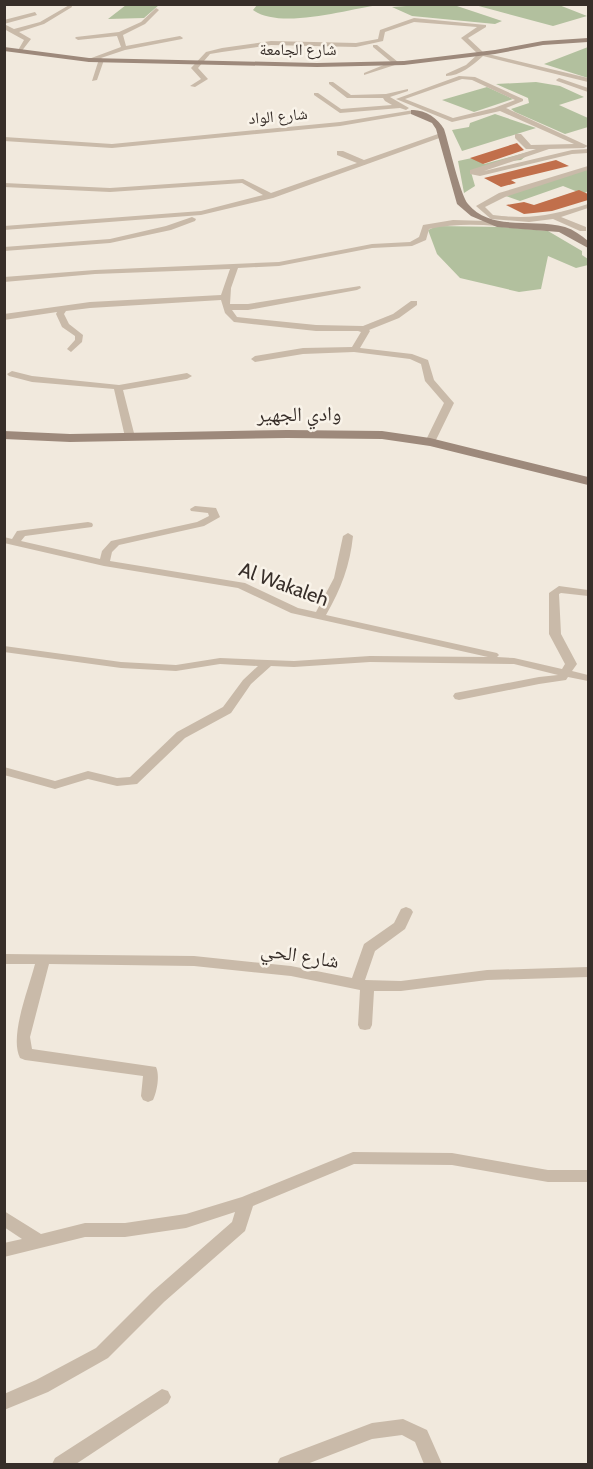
<svg xmlns="http://www.w3.org/2000/svg" width="593" height="1469" viewBox="0 0 593 1469" font-family="Cabin,'Noto Naskh Arabic',sans-serif">
	<style>
		.green { fill: #b2c09e }
		.building { fill: #c16f4b }
		.lines { fill: none; stroke-linecap: round; stroke-linejoin: round }
		.street { fill: #c9baa9; fill-rule: evenodd }
		.secondary { fill: #9d897b; fill-rule: evenodd }
		.labels { text-anchor: middle; dominant-baseline: central; stroke-width: 5; stroke-linejoin: round; paint-order: stroke }
		.far-street-label { font-size: 16px; fill: #372e29; stroke: #f9f3e9 }
		.street-label { font-size: 20px; fill: #372e29; stroke: #f9f3e9 }
	</style>
	<rect width="100%" height="100%" fill="#f1e9dd"/>
	<!-- green -->
	<path class="green" d="M126 5V4L159 5 144 18 108 19Z
		M257 5V4L380 5C347 9 281 30 253 10Z
		M420 5 457 6 502 21 495 24 412 16 392 7Z
		M475 5H559L587 16 553 26Z
		M588 47V78L544 64Z
		M536 82 560 86 584 97 559 105 588 118V127L565 134 515 112 511 109 529 103 528 98 496 84Z
		M487 87 513 99 474 112 442 100Z
		M495 114 536 128 462 151 452 130 469 127 470 123Z
		M532 151 521 160 502 162 471 172 475 186 464 193 458 161 472 158 484 164Z
		M588 168V191L583 194 563 186 520 201 506 196Z
		M437 226 502 227 548 231 582 251V255L588 259V265L576 268 548 256 541 289 519 292 460 278 437 254 428 230Z"/>
	<!-- building -->
	<path class="building" d="M517 143 524 150 483 164 470 158Z
		M556 160 569 166 511 180 516 183 501 187 484 178Z
		M579 190 588 194V200L552 211 524 214 506 205 524 202 534 205Z"/>
	<g class="lines">
		<!-- street -->
		<path class="street" d="M71 4 72 7 44 24 19 32 31 39 21 52H17L24 40 4 29V24L14 29 40 22Z
			M156 8 159 10 145 24 123 35 126 46 180 36 183 38 182 39 125 50 101 58 104 60 97 80 92 81 99 59 89 62 86 60 121 47 117 36 78 40 75 38 76 37 119 32 141 22Z
			M35 12 37 15 4 24V20Z
			M414 18 486 25V27L468 38 484 53 588 78V82L483 56C473 65 460 76 446 76V74L466 65 478 54 461 38 477 27 414 22 385 32 383 41 356 47 271 45 222 52 210 54 198 68 208 79 195 87 190 86 201 79 191 68 206 52 222 48 271 41 356 43 378 39 380 30Z
			M373 45H377L398 62V64L364 75V73L391 62 373 47Z
			M459 76 475 77 523 99V101L506 108 588 146 584 148 549 149 484 171 572 150 588 149V153L572 154 480 176 470 174V170L536 149H526L515 138V134H521L531 145 574 144 500 111 452 122 396 99ZM462 79 472 80 515 100 494 108 453 118 405 99Z
			M559 78 588 88V92L557 81 556 80Z
			M329 82H333L351 95 386 94 408 89V91L390 97 409 108 406 110 400 108 340 113 314 95V93H318L341 109 392 105 385 101 383 98H347L329 84Z
			M414 110 416 111V113L340 126 112 148 4 141V137L112 144 340 122Z
			M438 134 445 136 273 198 201 215 4 230V226L201 211 263 195 242 183 110 192 4 187V183L110 188 243 179 271 193 357 163 337 155V151H343L364 160Z
			M588 166V170L505 197 485 207 493 215C532 220 552 215 588 204V208L561 217 586 227V231H580L553 219 529 222 491 219 476 206 499 193Z
			M192 217 196 219 195 221 171 230 110 243 4 251V247L110 239 166 226Z
			M453 220 488 221 501 224 497 226C474 224 452 224 429 229L426 240 412 246 372 248 279 266 238 268 231 288 230 304H248L360 286 361 288 357 290 248 310H232L237 317 316 325 363 326 393 314 411 301H417V305L399 318 369 330 370 331 360 348 412 354 428 360 434 380 454 403 435 442 430 445 425 442 444 403 425 381 421 364 410 359 354 352 303 354 255 362 251 359 255 356 303 348 352 347 361 332 358 331H316L234 322 225 313 221 300 90 308 66 311 64 314 69 324 83 335 82 342 71 352 67 349 75 340V336L62 327 56 314 57 312 4 320V314L90 302 221 295 230 269 95 274 4 282V277L95 270 279 262 372 244 410 242 419 237 423 225Z
			M12 371 32 376 119 385 187 373 192 376 187 379 123 390 135 437 130 440 125 437 114 389 32 382 9 376 7 374Z
			M195 506 216 508 220 517 204 526 119 545 112 552 110 561 245 583 298 608 316 612 334 578 343 536 348 533 353 536C350 565 341 589 326 615L497 653 499 655 497 657 514 658 562 669 565 664 549 634V593L559 586 588 590V596L561 593 559 594 561 634 577 664 572 671 588 675V681L568 677 566 680 539 684 459 700 455 699 453 696 455 693 539 677 558 675 514 664 370 662 294 667 271 666 251 684 231 713 185 738 137 784 117 786 88 779 55 789 4 775V767L55 781 88 771 117 778 130 777 177 732 223 707 243 680 258 666 220 664 176 671 121 668 4 652V646L121 662 176 665 220 658 294 661 370 656 488 657 291 613 238 588 104 566 4 543V537L12 539 17 531 88 522 92 523 93 525 92 527 25 536 21 541 100 559 102 551 111 541 197 522 209 516 208 513 191 511 190 509Z
			M406 907 411 909 413 912 405 929 375 951 365 980 401 981 487 970 588 967V977L487 980 401 991H374L372 1025 370 1029 365 1030 360 1029 358 1025 360 990 291 976 194 966 49 964 30 1037 32 1049 156 1067C160 1075 157 1092 153 1100L148 1102 143 1100 141 1096 143 1076 25 1060 20 1058C9 1036 29 988 35 964H4V954L194 956 291 966 352 978 364 944 394 923 401 909Z
			M353 1152 452 1153 548 1170H588V1182H548L452 1165 354 1164 253 1206 245 1231 164 1302 108 1358 48 1392 4 1410V1394L36 1380 96 1348 152 1292 232 1222 235 1212 186 1228 125 1237H85L4 1257V1243L22 1239 4 1227V1211L41 1234 85 1223H125L186 1214 242 1197Z
			M162 1389 168 1391 171 1397 168 1403 76 1464H52L55 1458Z
			M403 1419 427 1430 442 1464H424L415 1442 402 1435 372 1439 307 1464H277L280 1458 372 1423Z"/>
		<!-- secondary -->
		<path class="secondary" d="M588 38V42L543 45 495 54 404 65 317 67 89 62 4 51V47L89 58 317 63 404 61 495 50 543 41Z
			M411 110C424 109 438 118 444 129 449 144 460 194 468 204 491 232 534 218 565 227 574 230 581 235 588 241V248L559 232 497 227 471 216 457 204 436 129 432 123 411 114Z
			M287 430 382 431 430 438 588 477V485L430 446 382 439 287 438 70 442 4 439V431L70 434Z"/>
	</g>
	<g class="labels">
		<!-- far-street labels -->
		<g class="far-street-label">
			<text x="298" y="49">شارع الجامعة</text>
			<text transform="translate(278 116) rotate(-5)">شارع الواد</text>
		</g>
		<!-- street labels -->
		<g class="street-label">
			<text transform="translate(299 414) rotate(-1)">وادي الجهير</text>
			<text transform="translate(284 584) rotate(20)">Al Wakaleh</text>
			<text transform="translate(300 955) rotate(9)">شارع الحي</text>
		</g>
	</g>
	<!-- border -->
	<rect width="593" height="1469" fill="none" stroke="#372e29" stroke-width="12"/>
</svg>
